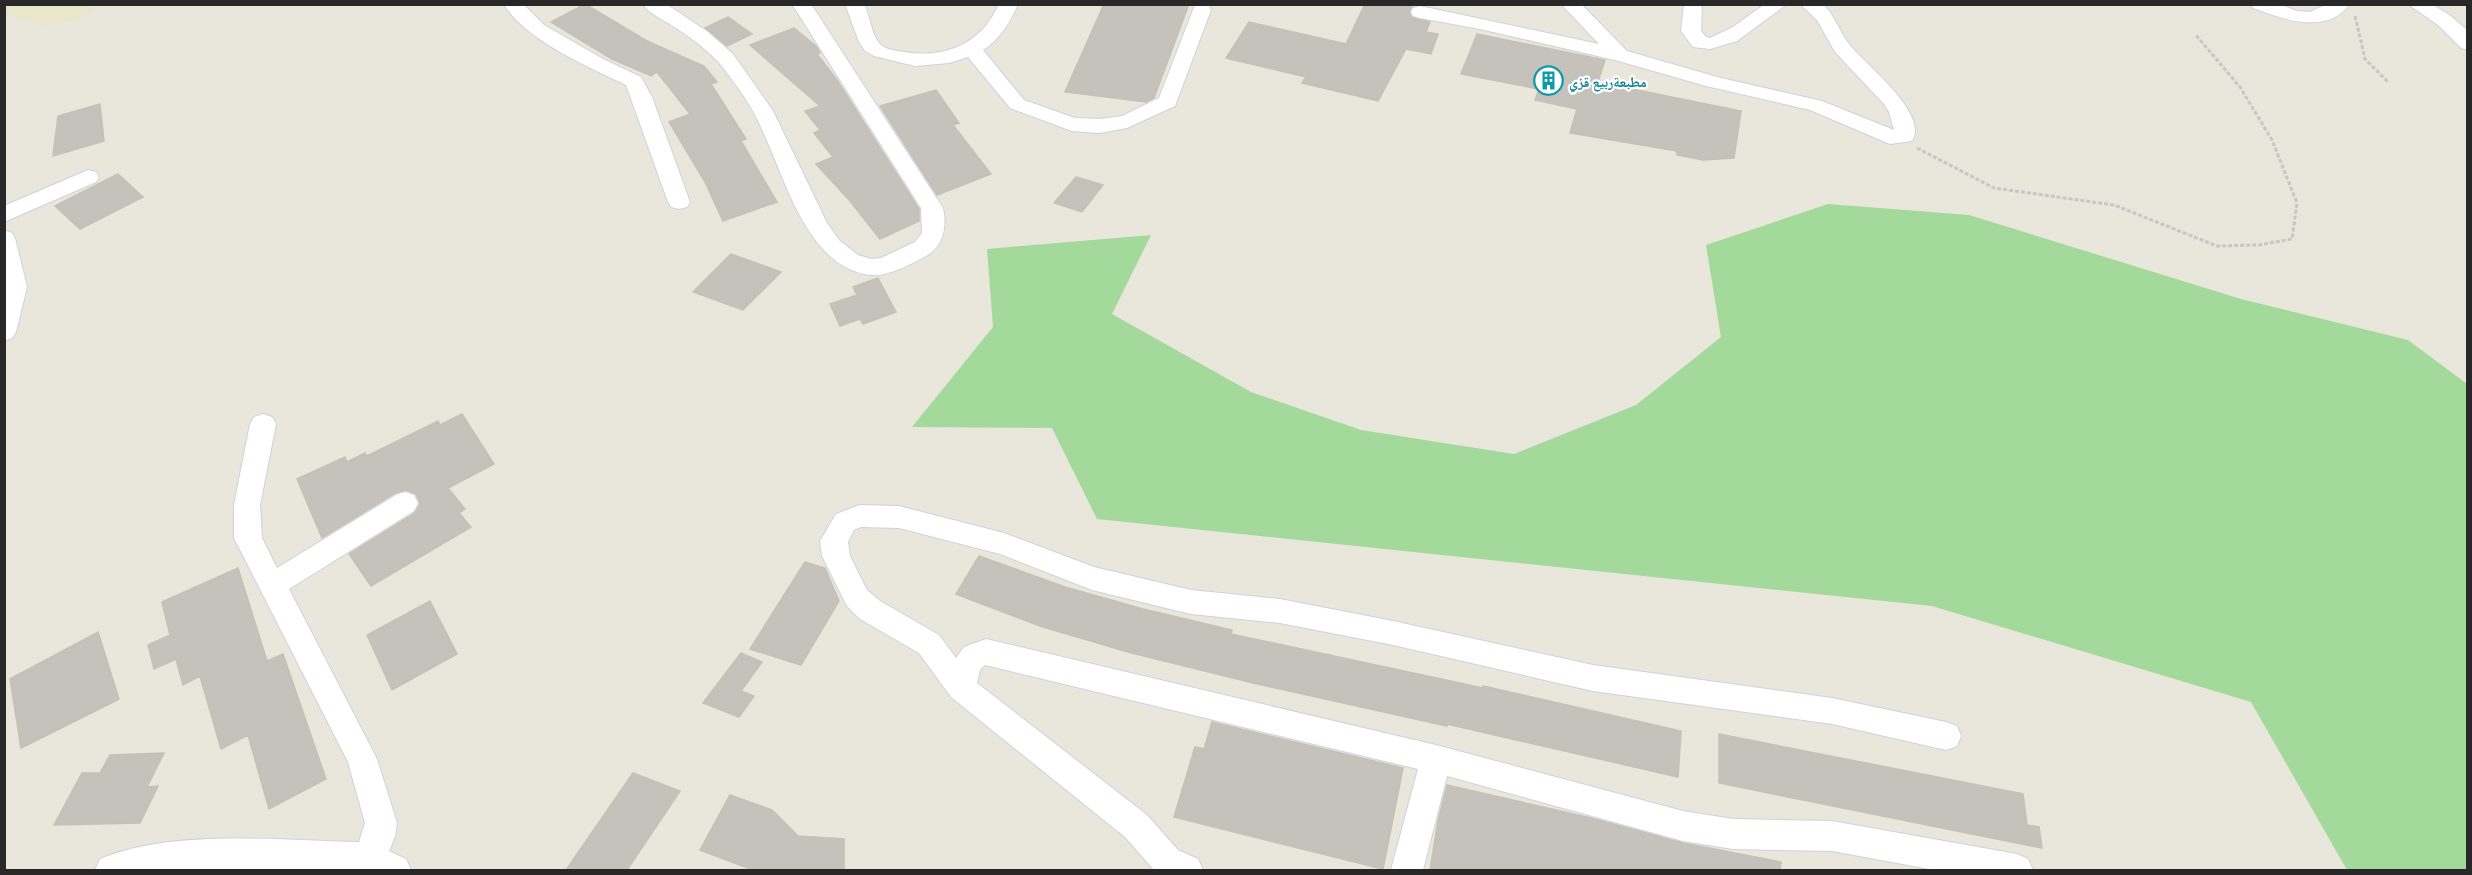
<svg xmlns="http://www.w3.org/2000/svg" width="2472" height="875" viewBox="0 0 2472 875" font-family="'Titillium Web','Noto Naskh Arabic',sans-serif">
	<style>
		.education { fill: #e9e6cb }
		.green { fill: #a3da9c }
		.building { fill: #c4c2ba; stroke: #c3c2b5; stroke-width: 1.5 }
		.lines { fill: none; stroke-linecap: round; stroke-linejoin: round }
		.minor-casing { stroke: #d1d0df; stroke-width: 2 }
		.path { stroke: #c7c7c7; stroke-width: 3; stroke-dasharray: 4 2; stroke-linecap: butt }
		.minor { fill: #fff; fill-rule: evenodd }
		.labels { text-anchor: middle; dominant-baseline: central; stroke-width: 4.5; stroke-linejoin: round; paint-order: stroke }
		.far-culture-label { font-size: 14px; font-weight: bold; fill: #0d838f; stroke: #fff; text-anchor: start }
	</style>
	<rect width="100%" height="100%" fill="#e9e6db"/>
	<!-- education -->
	<path class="education" d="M5 4H99V5L76 20 43 25 5 13Z"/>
	<!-- green -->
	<path class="green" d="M1828 204 1969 215 2241 299 2408 340 2467 384V870H2347L2251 702 1932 606 1097 519 1052 428 912 427 993 327 987 249 1151 235 1112 314 1251 392 1361 430 1514 454 1636 405 1721 337 1706 245Z"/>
	<!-- building -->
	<path class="building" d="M585 4 647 41 704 66 717 82 711 84 746 139 741 141 777 202 723 221 705 182 669 122 690 114 657 72 651 76 612 59 551 22Z
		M1104 4H1189L1154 98 1146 102 1065 92Z
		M1365 4H1417L1412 6 1409 11 1411 17 1430 22 1426 32 1438 34 1431 54 1406 49 1378 101 1302 83 1306 77 1226 58 1249 22 1346 44Z
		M728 17 752 34 727 46 705 28Z
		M794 28 817 47 820 53 817 54 837 80 919 209V221L880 239 850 201 816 164 833 157 814 133 820 130 805 111 820 106 750 45Z
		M1477 34 1605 60 1598 82 1741 111 1734 158 1703 160 1677 155V151L1570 133 1577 109 1535 100 1539 89 1461 74Z
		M936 90 959 123 953 125 991 174 937 195 880 106Z
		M100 104 104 141 53 156 58 116Z
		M118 174 143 197 80 229 55 206Z
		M1076 177 1103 185 1082 212 1054 203Z
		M731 254 781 272 743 310 693 292Z
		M878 278 896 312 863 324 860 319 840 326 830 304 857 295 853 287Z
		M462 414 494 464 448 488 465 509 459 513 471 527 371 586 349 554 415 513 420 504 416 494 406 490 395 493 322 538 297 479 345 457 347 462 365 453 367 456 438 421 440 425Z
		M979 556 1065 587 1143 609 1232 630 1231 634 1483 688V686L1681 731 1678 777 1447 724V726L1253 683 1128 652 1040 626 956 594Z
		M805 562 825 568 839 601 801 665 750 649Z
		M238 568 267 661 283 654 326 779 269 809 248 735 221 749 200 676 183 685 176 659 154 669 148 645 170 635 162 602Z
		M430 601 457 654 392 690 367 635Z
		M98 632 119 699 21 748 10 679Z
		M741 653 762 662 741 691 754 696 739 717 703 703Z
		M1212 722 1403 768 1383 869 1174 817 1195 747 1204 749Z
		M1719 734 2023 794 2027 825 2039 827 2042 848 1719 783Z
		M164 753 147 787 158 786 140 823 54 825 82 773H100L110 755Z
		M633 773 680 791 627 870H566Z
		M1447 785 1591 818 1683 843 1781 862 1780 870H1430L1438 821Z
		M730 795 772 810 798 836 844 839V870H753L700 850Z"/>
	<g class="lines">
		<defs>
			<path id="minor" d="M504 4H523L544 25 603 59 641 77 652 97 690 202 687 207 679 209 671 207 668 202 626 85C590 68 523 39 504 4Z
				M643 4H666L708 32 733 54 773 111 827 223 840 241 858 255 871 259 881 258 915 242 922 233 921 208 792 4H811L943 208C947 226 944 246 926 256 911 264 888 277 870 275 807 267 786 180 763 132 755 112 743 94 730 77 716 56 697 42 676 28 666 21 650 15 643 4Z
				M845 4H864C870 16 871 33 879 43 885 50 897 51 905 52 946 59 982 43 999 4H1018C1010 23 1000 39 983 50L1024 100 1075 118 1100 119 1122 116 1159 98 1193 10 1195 6H1209L1211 10 1175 106 1127 128 1100 133 1072 131 1010 108 968 57 949 63 915 66 874 56 865 51 859 42Z
				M1561 4H1581L1627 51 1717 77 1822 101 1894 130 1889 112 1884 104 1835 52 1817 20 1800 4H1823C1835 16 1839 31 1849 44 1863 63 1930 113 1912 141L1890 144 1810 110 1706 86 1615 60 1480 29 1420 18 1413 16 1411 12 1413 8 1420 6 1599 44Z
				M1684 4H1702L1701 31 1706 37 1710 38 1733 27 1765 4H1787L1737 41 1710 49 1693 47 1681 31Z
				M2251 4H2279L2297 11 2310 12 2327 4H2350C2326 36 2283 19 2253 8Z
				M2408 4H2432L2452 17 2468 31V50L2461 48 2438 25Z
				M88 170 96 172 99 177 96 182 4 222V206Z
				M4 230 12 233 15 238 27 287 16 332 12 338 4 341Z
				M263 414 272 417 276 424 260 505 262 538 277 568 396 495 405 492 414 495 418 503 414 511 289 589 377 759 397 823 395 837 389 851 406 859 411 870H95L100 859C175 828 279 841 359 842L365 823 348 762 234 538V505L250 424 254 417Z
				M860 505 899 506 1004 533 1094 567 1191 590 1280 599 1393 621 1593 665 1832 698 1946 722 1957 726 1961 736 1957 746 1946 750 1832 724 1593 691 1393 645 1280 623 1191 614 1092 590 1000 554 899 528 861 527 854 530 848 542 850 556 867 590 880 601 939 635 956 658 964 647 986 639 1436 745 1683 811 1733 819 1832 821 2017 854 2028 859 2033 870H1935L1832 851 1733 849 1683 841 1447 776 1423 870H1391L1418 769 985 665 980 670 977 683 1147 815 1178 850 1198 859 1203 870H1154L1125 837 951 697 919 653 860 619 847 606 822 556 820 541 836 514Z"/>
		</defs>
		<!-- minor casing -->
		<use href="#minor" class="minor-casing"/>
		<!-- path -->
		<path class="path" d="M2355 16 2365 59 2388 82
			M1917 148 1994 188 2114 205 2217 246 2259 245 2292 239 2297 203 2272 140 2240 87 2195 34"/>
		<!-- minor -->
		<use href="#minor" class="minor"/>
	</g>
	<!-- icons -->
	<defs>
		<symbol id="building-ring" viewBox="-11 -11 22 22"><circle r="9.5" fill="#fff" stroke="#0f9aa8" stroke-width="1.5"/><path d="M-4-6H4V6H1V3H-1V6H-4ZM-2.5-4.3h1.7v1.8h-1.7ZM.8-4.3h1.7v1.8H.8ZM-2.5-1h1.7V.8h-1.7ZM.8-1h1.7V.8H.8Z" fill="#0f9aa8"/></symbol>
	</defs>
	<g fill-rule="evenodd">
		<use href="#building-ring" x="1532" y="64" width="33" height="33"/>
	</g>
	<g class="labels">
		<!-- far-culture labels -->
		<g class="far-culture-label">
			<text x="1569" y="81">مطبعةربيع قزي</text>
		</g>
	</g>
	<!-- border -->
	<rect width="2472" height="875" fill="none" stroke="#282828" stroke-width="12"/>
</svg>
